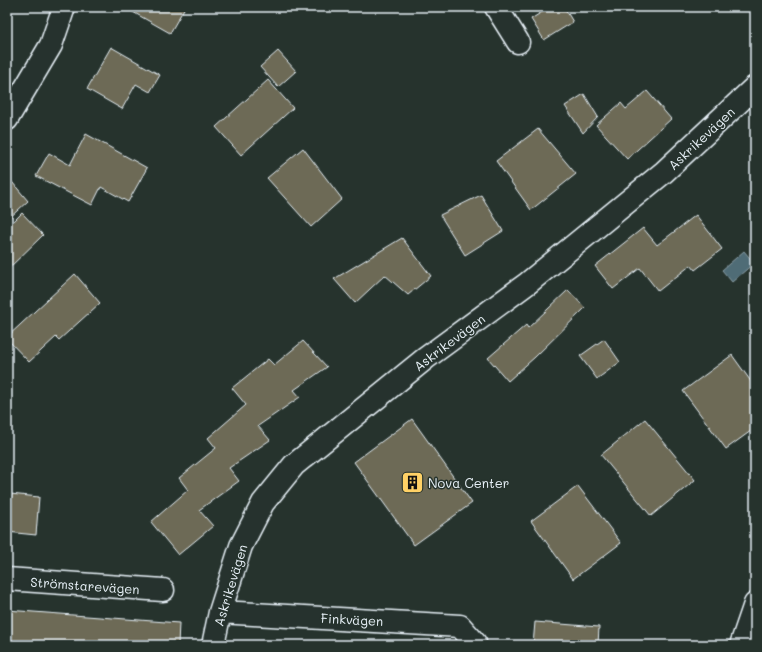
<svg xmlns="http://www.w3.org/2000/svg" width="762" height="652" viewBox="0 0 762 652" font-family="Mali,sans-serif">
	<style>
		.water { fill: #506c76; stroke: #8da1aa }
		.building { fill: #6d6b56; stroke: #e8f1f8 }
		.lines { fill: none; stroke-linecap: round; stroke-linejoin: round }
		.minor-casing { stroke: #e8f1f8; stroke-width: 25 }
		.tertiary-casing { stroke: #e8f1f8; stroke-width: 25 }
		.minor { stroke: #26332d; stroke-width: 22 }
		.tertiary { stroke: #26332d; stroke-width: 22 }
		.labels { text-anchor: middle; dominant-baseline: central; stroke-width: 3; stroke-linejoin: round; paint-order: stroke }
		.street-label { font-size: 13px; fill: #e8f1f8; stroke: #26332d }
		.poi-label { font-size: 13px; fill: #e8f1f8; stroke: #26332d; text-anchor: start }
	</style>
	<rect width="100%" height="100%" fill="#26332d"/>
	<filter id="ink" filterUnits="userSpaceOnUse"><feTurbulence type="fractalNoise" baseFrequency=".025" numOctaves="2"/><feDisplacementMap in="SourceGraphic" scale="8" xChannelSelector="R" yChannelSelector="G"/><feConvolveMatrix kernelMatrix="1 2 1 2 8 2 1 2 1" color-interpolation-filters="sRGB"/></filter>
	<g filter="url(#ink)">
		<!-- water -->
		<path class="water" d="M744 251 754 263 732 282 722 270Z"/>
		<!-- building -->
		<path class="building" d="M124 7H185L170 33Z
			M550 7H564L573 22 544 40 531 19Z
			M111 47 160 75 150 92 136 84 122 109 87 89Z
			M278 51 296 71 278 87 260 67Z
			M268 80 293 108 241 155 216 127Z
			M647 91 671 119 627 159 596 125 621 103 626 109Z
			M584 94 598 117 583 133 565 106Z
			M538 129 576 174 531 210 496 161Z
			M86 134 147 168 128 202 101 187 92 205 36 176 49 153 70 165Z
			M303 148 342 199 311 227 267 178Z
			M7 176 28 201 7 220Z
			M481 195 503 231 465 255 440 215Z
			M22 213 43 235 7 270V228Z
			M696 215 722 249 695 270 691 265 658 291 640 268 613 289 595 266 643 228 657 245Z
			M402 238 431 276 408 295 385 275 355 303 334 279Z
			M75 274 100 303 59 340 56 337 29 362 7 339V337Z
			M568 290 585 308 535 357 508 381 488 358 526 325 528 328Z
			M604 339 620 362 597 379 580 356Z
			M303 341 327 367 294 390 300 397 258 426 270 440 229 468 239 481 199 510 213 526 178 555 151 522 188 490 179 478 216 448 208 438 246 405 232 388 268 359 274 365Z
			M732 355 755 387V428L726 449 683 391Z
			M412 419 472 503 414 545 354 462Z
			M645 419 695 480 651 516 601 455Z
			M578 486 621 543 573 579 531 521Z
			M10 494 39 497 36 535 7 532V505H9Z
			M7 610 179 623 178 645H7Z
			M535 622 599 627 598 645H533Z"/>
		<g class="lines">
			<defs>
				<path id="minor" d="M496 7 518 42
					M7 119 51 45 64 7
					M7 579 163 590
					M220 612 460 626 475 643 474 645
					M213 645 220 612 241 546 263 503 294 465 426 358 528 283 664 172 755 87"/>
				<path id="tertiary" d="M741 645 755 604"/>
			</defs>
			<!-- minor casing -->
			<use href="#minor" class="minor-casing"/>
			<!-- tertiary casing -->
			<use href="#tertiary" class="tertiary-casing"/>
			<!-- minor -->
			<use href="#minor" class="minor"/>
			<!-- tertiary -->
			<use href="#tertiary" class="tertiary"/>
		</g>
	</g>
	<!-- icons -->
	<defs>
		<symbol id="building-square" viewBox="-11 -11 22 22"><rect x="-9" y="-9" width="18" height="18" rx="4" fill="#ffd166" stroke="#26332d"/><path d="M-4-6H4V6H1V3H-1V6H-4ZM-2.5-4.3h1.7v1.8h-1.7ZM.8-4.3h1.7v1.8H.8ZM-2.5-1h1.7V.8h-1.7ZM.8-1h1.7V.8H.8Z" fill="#111"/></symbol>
	</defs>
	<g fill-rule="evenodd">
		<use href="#building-square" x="400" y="470" width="25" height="25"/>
	</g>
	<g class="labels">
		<!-- street labels -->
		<g class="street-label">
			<text transform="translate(701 138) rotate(-43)">Askrikevägen</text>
			<text transform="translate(449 342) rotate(-37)">Askrikevägen</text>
			<text transform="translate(85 585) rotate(4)">Strömstarevägen</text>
			<text transform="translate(230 585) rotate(-73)">Askrikevägen</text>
			<text transform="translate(352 619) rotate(3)">Finkvägen</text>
		</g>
		<!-- poi labels -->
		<g class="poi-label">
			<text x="428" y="482">Nova Center</text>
		</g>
	</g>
	<!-- margin -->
	<rect width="762" height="652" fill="none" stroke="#26332d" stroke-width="24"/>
	<rect x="12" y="12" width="738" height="628" fill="none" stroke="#e8f1f8" stroke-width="1.5" filter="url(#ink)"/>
</svg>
